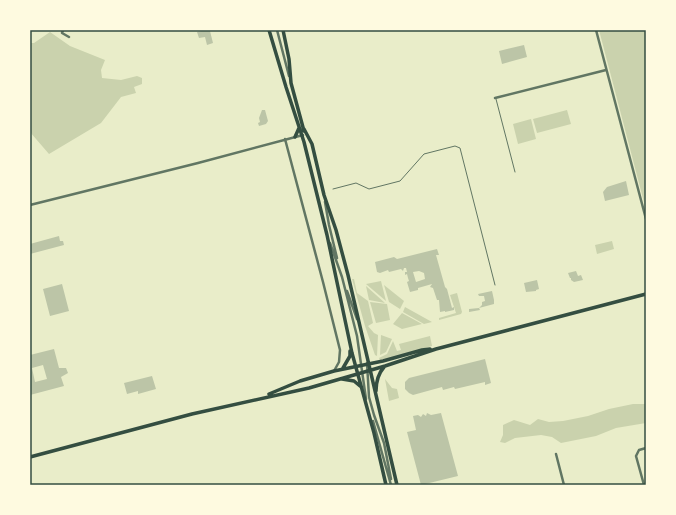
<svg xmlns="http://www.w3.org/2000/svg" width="676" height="515" viewBox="0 0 676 515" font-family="'PT Sans Narrow',sans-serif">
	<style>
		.green { fill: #cad2ad }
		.building { fill: #bcc5a7; fill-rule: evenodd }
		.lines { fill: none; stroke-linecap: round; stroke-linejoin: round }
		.service { stroke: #617663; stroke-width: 1 }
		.minor { stroke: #617663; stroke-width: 2.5 }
		.secondary { stroke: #344e41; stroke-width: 3.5 }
		.neatline { fill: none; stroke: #344e41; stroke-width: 1.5 }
	</style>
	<rect width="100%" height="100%" fill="#e9edc9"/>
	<!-- green -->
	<path class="green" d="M599 30H646V210Z
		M50 32 70 46 105 60 101 70 102 78 121 80 137 76 142 78V84L134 87 136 93 121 97 101 123 49 154 30 132V43H34Z
		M567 110 571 124 537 133 533 119Z
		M531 119 536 139 518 144 513 124Z
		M612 241 614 249 597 254 595 245Z
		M352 279H354L357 293 368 301 373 323 368 326 374 333 378 335 377 356 375 355 365 326Z
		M381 281 386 301 366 284Z
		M384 285 404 301 400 309 389 302Z
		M366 286 385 303 369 300Z
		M457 293 462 312 461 314 439 320V318L456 313 450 295Z
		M370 302 387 304 390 320 376 323Z
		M405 307 432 322 424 324 403 312Z
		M402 313 422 324 402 329 393 324Z
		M381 335 392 339 386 352 380 355Z
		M430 336 432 346 386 359 380 360 379 358 387 354 393 341 397 351 401 350 399 344Z
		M385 379 392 388 397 389 399 398 389 401Z
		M633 404H646V423L616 428 596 436 561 443 552 437 541 435 515 438 505 443 500 442 503 435V425L514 420 530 425 538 419 549 422 563 421 588 416 609 409Z"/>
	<!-- building -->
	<path class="building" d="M206 30 210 31 213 43 207 45 205 37 199 38 197 32Z
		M524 45 527 57 502 64 499 51Z
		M262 110H265L268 121 266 124 259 126 258 123 260 122 259 118Z
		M626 181 629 195 605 201 603 192 607 187Z
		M59 236 60 241H63L64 245 30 254V244Z
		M437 249 439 255H436L445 287 447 289 452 308 454 307V310L445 312V311L440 312 439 300H437L433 288 430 287 432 284 418 288V290L410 292 407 282 409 281 408 278 407 274 405 275V272H407L406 268H404L403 271 401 269 389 272 388 270 380 273 377 272 375 262 394 257 397 259ZM419 271 424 273 425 279 416 282 413 272Z
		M576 271 578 276 581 275 583 280 574 282 571 280V278H570L568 273Z
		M537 280 539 289 536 290V291L526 292 524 283Z
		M62 284 69 311 50 316 43 289Z
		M492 291 494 300V304L479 308 480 310 469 312V309L479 308 482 305V302L485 301 484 296H479L478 294Z
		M54 349 59 368H66L68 373 61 377 64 386 30 395V355ZM43 365 47 379 35 382 32 368Z
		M485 359 491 383 485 385V382L455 389 454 387 443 390 442 387 413 395 409 393 405 389V382L409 378Z
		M152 376 156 389 138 394V391L127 394 124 383Z
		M427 413 431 415 441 413 458 476 421 485 407 432 416 430 413 416 418 415 421 417 423 414 426 416Z"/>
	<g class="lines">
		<!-- service -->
		<path class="service" d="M496 99 515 172
			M333 189 356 183 369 189 400 181 424 154 455 146 460 148 495 285"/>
		<!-- minor -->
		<path class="minor" d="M63 30 62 33 69 37
			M277 30 289 76
			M596 30 646 219
			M495 98 606 70
			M285 139 323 282 340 350 339 362 334 371
			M325 202 329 225 337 258
			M30 205 198 163 303 135
			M330 243 342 277 357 336 366 399
			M347 291 357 319
			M367 363 369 397 374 415 384 443 391 479
			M373 421 391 485
			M556 454 564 485
			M644 485 636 456 639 450 646 448"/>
		<!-- secondary -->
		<path class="secondary" d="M269 30 286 87 304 142 327 235 352 353 374 433 386 485
			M283 30 289 59 291 83 304 131
			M304 129 312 144 324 195 336 230 348 275 397 485
			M295 137 299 128
			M343 368 350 356V351
			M342 379 354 381 360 386
			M376 391C376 382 378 374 384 367
			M269 394 300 381 334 371 383 361 422 350 430 349
			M30 457 192 414 309 388 385 366 436 349 646 294"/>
	</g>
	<!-- border -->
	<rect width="676" height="515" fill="none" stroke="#fefae0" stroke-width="62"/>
	<rect x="31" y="31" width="614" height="453" class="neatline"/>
</svg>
